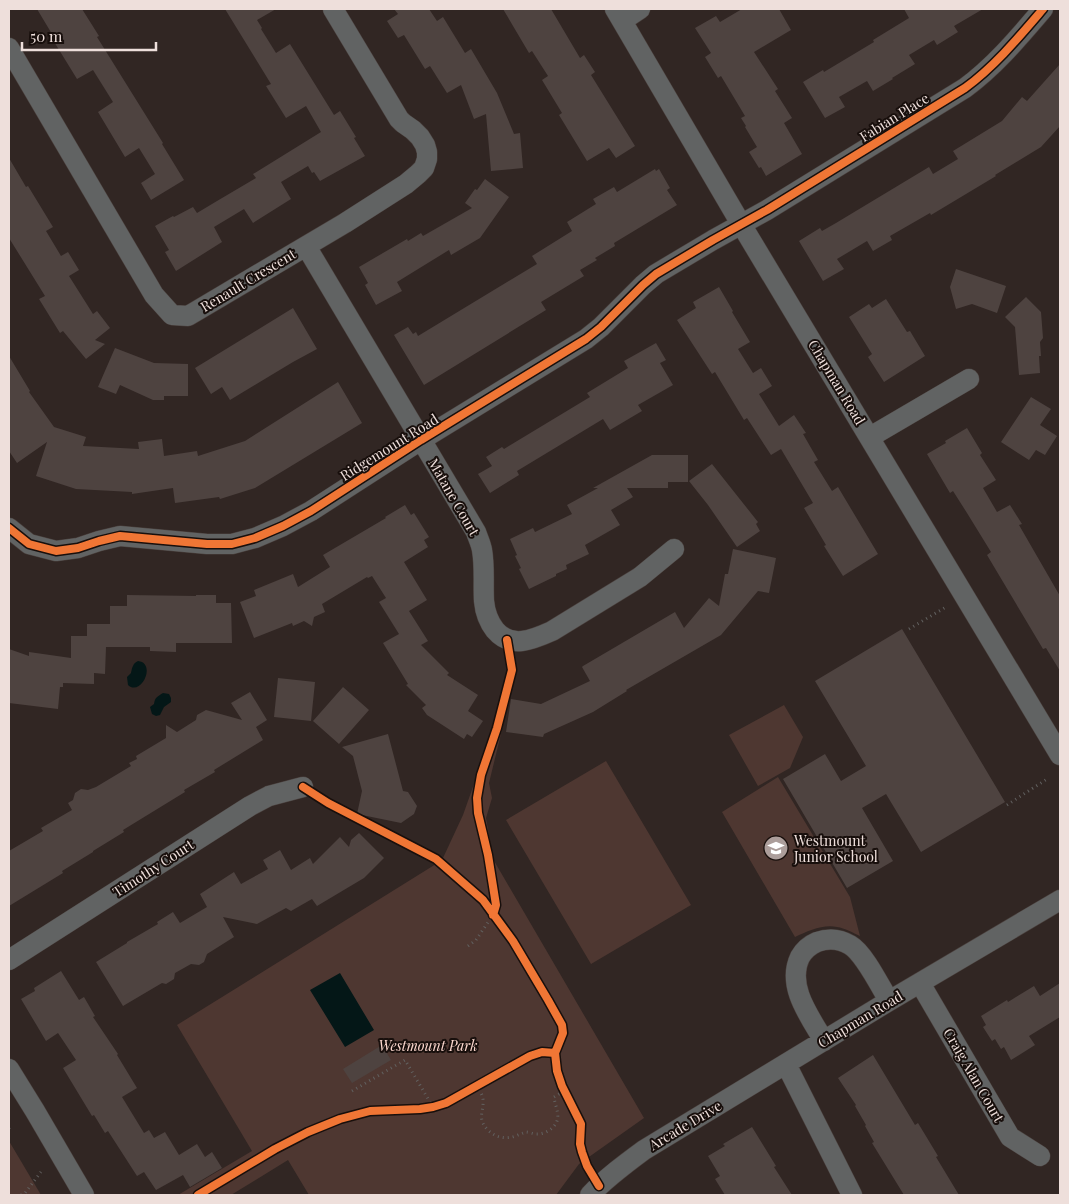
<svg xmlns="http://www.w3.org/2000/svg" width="1069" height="1204" viewBox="0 0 1069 1204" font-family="'Playfair Display',serif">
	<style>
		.green { fill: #4e3731 }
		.water { fill: #041717 }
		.building { fill: #4e4340 }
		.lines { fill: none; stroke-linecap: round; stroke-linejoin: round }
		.minor-casing { stroke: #4b413e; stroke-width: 21 }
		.path { stroke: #626160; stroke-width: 3; stroke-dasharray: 1 4; stroke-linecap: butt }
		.minor { stroke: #616363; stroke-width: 20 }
		.cycleway-casing { stroke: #180f0c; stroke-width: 11 }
		.cycleway { stroke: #f07635; stroke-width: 8 }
		.labels { text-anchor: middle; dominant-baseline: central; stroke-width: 4; stroke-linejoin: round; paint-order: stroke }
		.street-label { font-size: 14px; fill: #eedfdb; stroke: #180f0c }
		.poi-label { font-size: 14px; fill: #eedfdb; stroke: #180f0c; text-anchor: start }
		.park-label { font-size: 14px; font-style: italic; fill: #fdd8ce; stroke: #180f0c }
	</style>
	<rect width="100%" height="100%" fill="#312623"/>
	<!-- green -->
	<path class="green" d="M509 667 517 668 489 783 492 798 486 818 493 859 644 1118 579 1164 556 1195H309L288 1160 231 1195H178L252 1151 177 1025 436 864 323 806 327 801 443 858 463 815 486 750Z
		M784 705 803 737 790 768 758 786 729 735Z
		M606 761 691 905 591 964 506 820Z
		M778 777 850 897 860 936C853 933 845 928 837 927 823 924 808 931 795 937L722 812Z
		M9 1141 41 1195H9Z"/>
	<!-- water -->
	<path class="water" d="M138 661C157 663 141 697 128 685L127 677 131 673C132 668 133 663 138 661Z
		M163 693 169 694 171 698V702L164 707 160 715 156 716 152 714 150 707 154 704C155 697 157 697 163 693Z
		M340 973 374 1030 345 1047 310 990Z"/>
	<!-- building -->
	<path class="building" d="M37 9H82L99 36 97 37 163 143 162 144 184 180 151 200 141 183 155 174 139 148 125 157 98 112 113 102 93 70 77 79 53 40 55 39Z
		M225 9H276L257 20 262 28 261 29 276 53 290 44 334 115 340 111 356 137 354 138 365 156 320 181 314 172 312 173 308 166 281 182 291 199 253 223 244 209 214 227 222 242 176 271 165 252 169 250 155 226 173 216 174 217 193 207 197 213 217 201 256 178 253 174 321 132 306 106 286 118 266 86 271 84Z
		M394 9H429L437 21 443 17 465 53 471 49 497 93 514 134 520 133 523 168 491 171 486 114 474 119 461 85 447 93 430 66 425 69 404 35 398 38 387 21 398 14Z
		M503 9H551L580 58 584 55 595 72 591 75 635 146 616 158 609 148 587 161 559 115 562 113 542 80 548 76 532 51 529 53Z
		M742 9H779L791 30 754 52 778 89 775 91 792 118 784 123 802 154 766 176 761 167 759 168 749 152 757 147 745 127 746 126 741 118 745 116 721 76 718 78 705 57 711 53 695 28 716 16 720 22Z
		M904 9H983L954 26 958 32 937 45 934 40 909 55 915 64 892 78 893 79 873 91 867 81 839 97 845 107 825 118 803 82 823 70 824 72 874 42 873 40 909 18Z
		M1060 64V126L1041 147 995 175 996 176 931 215 930 213 890 236 892 240 873 251 867 241 837 259 844 269 823 281 799 241 820 228 822 231 836 223 929 167 933 174 958 159 953 151 1002 121 1022 97 1027 101Z
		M9 158 26 187 28 186 53 227 46 231 61 256 68 252 79 270 69 276 93 314 97 311 110 328 95 340 105 344 86 359 63 331 60 333 39 299 45 296 9 238Z
		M655 169 656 171 659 169 670 188 667 190 677 205 614 243 615 246 595 258 597 260 580 270 584 276 541 302 546 310 424 385 394 335 408 327 413 334 416 332 418 336 537 264 532 256 572 231 567 222 596 204 593 199 614 187 617 192Z
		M485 179 509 197 480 238 451 255 449 250 397 282 402 291 376 305 365 285 368 283 359 267 407 239 408 241 421 233 423 236 472 208 465 203 475 189 477 190Z
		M956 269 1006 286 997 313 972 304 956 309 950 287Z
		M719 287 733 311 732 312 750 342 738 349 753 373 761 368 772 386 759 394 779 426 794 415 806 433 803 434 818 460 814 462 832 491 838 487 878 554 843 576 824 546 826 545 804 508 813 503 781 449 771 455 747 418 744 420 715 372 712 374 677 320 696 308 693 302Z
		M1026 297 1041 312 1043 338 1040 342 1041 356H1039L1040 373 1019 375 1015 327 1005 317Z
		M886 299 907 332 910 331 925 356 884 382 868 357 872 354 849 317 869 304 872 308Z
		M293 308 317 349 293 362 230 400 222 387 211 394 195 368Z
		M656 343 666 360 660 363 673 385 638 405 642 411 610 430 603 419 517 471 519 475 490 493 478 474 492 466 486 457 502 447 504 449 590 397 587 393 628 368 624 361Z
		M115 348 154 363 188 364V396H164V400H153L120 385 116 394 98 387Z
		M9 356 30 391 29 392 54 427 86 437 83 446 139 449 138 442 162 439 164 456 197 451 198 456 245 441 338 382 362 423 255 488 220 499 219 497 175 503 173 488 132 494V492L76 489 36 476 47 442 17 463 9 451Z
		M1031 397 1051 409 1040 425 1057 436 1045 455 1036 450 1029 460 1001 442Z
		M967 428 982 453 980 455 996 480 983 488 997 512 1010 505 1022 524 1019 525 1060 596V671L1046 648 1043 649 987 555 991 552 967 513 953 491 950 493 927 454 946 443 945 441Z
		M652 455H688V482H668V488H627L633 497 611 510 620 525 585 545 589 554 566 565 567 569 556 574V576L529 589 519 569 521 568 515 556 517 555 510 539 533 528 535 532 572 514 567 505 598 488H593Z
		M712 464 758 522 756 524 760 531 737 547 708 505 689 481Z
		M405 505 411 515 414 513 429 537 424 540 428 547 404 562 427 600 409 611 428 641 421 645 449 673 447 675 478 695 468 711 483 721 472 737 467 734 464 739 427 715 422 708 426 705 406 685 408 684 383 643 399 634 379 602 386 598 372 576 368 578 367 577 322 604 325 612 314 617 312 626 304 621 293 626 292 623 254 638 240 602 256 596 254 590 293 574 298 587 330 567 323 555 386 518 385 517Z
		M733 549 776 558 769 593 758 591 721 635 626 690 627 691 593 712 544 734 543 737 506 732 511 699 541 704 590 681 582 667 583 666 675 612 684 628 709 598 719 606 725 574H728Z
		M127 595 196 596V595H216V603H231L232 643H176V652L150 651V647H106L105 674 94 673V684L63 683V687H60L58 709 9 703V649L29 656V652L71 658V636H87V624H110V606H127Z
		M902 629 1005 802 921 852 886 794 862 808 893 861 847 888 783 779 825 754 841 781 866 766 815 681Z
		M278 678 315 682 311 721 274 717Z
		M343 687 369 710 339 744 313 721Z
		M250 692 267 720 256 727 263 740 214 770 215 772 184 790 185 792 123 830 124 832 93 851V852L62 871 63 873 9 906V851L43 831 41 828 72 810 68 803 73 800 75 793 81 789 88 790 96 787 131 766 129 763 137 759 136 756 166 738V725L177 732 196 720 197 715 206 710 242 720 231 703Z
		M388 734 403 791 408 792 417 806 414 814 401 823 357 814 362 791 353 756 342 747Z
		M359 833 384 858 364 878 317 906 312 899 291 911 286 908 257 924 223 917 234 937 207 954 204 962 199 965 191 964 175 973 174 979 166 984 162 983 123 1006 96 962 127 943V942L158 924 157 922 173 912 180 923 207 907 200 894 234 872 241 884 268 869 263 860 280 850 291 870 310 858 313 864 340 837 349 847 351 840Z
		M61 971 79 1000 84 997 95 1016 93 1017 118 1054 117 1055 137 1088 122 1097 144 1133 149 1130 154 1138 165 1132 179 1155 197 1144 205 1157 212 1152 222 1168 190 1187 183 1175 156 1190 144 1172 137 1176 108 1131 105 1133 94 1115 92 1116 63 1068 76 1060 58 1033 46 1041 21 999 35 991 34 988Z
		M1060 983V1017L1029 1036 1035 1045 1011 1060 1004 1047 1001 1049 995 1039 992 1041 983 1027 986 1025 981 1016 1007 1000 1008 1002 1034 986 1040 996Z
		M382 1045 391 1060 352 1083 343 1069Z
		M873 1055 915 1125 918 1123 938 1156 936 1157 959 1195H904L872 1143 874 1142 865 1126 866 1125 855 1106 856 1105 838 1078Z
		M752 1127 776 1166 774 1167 792 1195H725L715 1179 720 1176 708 1156 725 1146 723 1144Z"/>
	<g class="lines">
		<defs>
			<path id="minor" d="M615 9 741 224 1060 755
				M622 21 640 9
				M9 48 154 295 172 315 188 316 345 223 406 184 418 174 424 168 427 159V152L425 145 420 137 413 130 403 123 399 119 333 9
				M306 246 476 532C478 538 481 544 482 550 485 567 483 584 484 601 485 612 488 621 495 630 511 649 532 640 552 631L640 577 674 549
				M870 437 969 379
				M9 528 29 544 56 551 78 548 99 541 120 536 207 544H232L255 538 283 526 311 511 421 440 586 339 601 327 643 285 656 274 713 240 767 210 965 88C995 66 1019 37 1043 9
				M9 960 250 806 269 796 303 787
				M920 983 1010 1137 1040 1156
				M824 1041C810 1017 786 986 800 957 804 950 810 945 817 942 828 938 840 939 850 945 864 953 880 986 889 1001
				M786 1064 852 1195
				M9 1069 35 1111 84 1195
				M590 1195C606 1178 625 1164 644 1150L889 1001 1060 900"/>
		</defs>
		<!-- minor casing -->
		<use href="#minor" class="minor-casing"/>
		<!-- path -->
		<path class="path" d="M909 629 946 607
			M317 796 436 859
			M1007 805 1047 779
			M468 946 476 940 493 915
			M477 1085C479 1090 483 1095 483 1100 484 1111 477 1118 487 1129 495 1138 507 1140 518 1135 521 1134 523 1133 526 1132 529 1132 533 1134 537 1134 543 1134 550 1131 554 1126 562 1117 555 1107 554 1097L564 1091
			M352 1091 405 1060 433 1107
			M9 1128 13 1125
			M21 1195 25 1193 41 1172"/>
		<!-- minor -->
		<use href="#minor" class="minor"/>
		<defs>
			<path id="cycleway" d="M9 528 29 544 56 551 78 548 99 541 120 536 207 544H232L255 538 283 526 311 511 421 440 586 339 601 327 643 285 656 274 713 240 767 210 965 88C995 66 1019 37 1043 9
				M303 787 328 803 436 859 483 900 513 941 548 1000 562 1025 563 1033 555 1053 557 1071 562 1086 581 1124 580 1144 582 1152 587 1166 599 1186
				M493 915 496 905 488 855 478 813 477 798 481 775 497 728 512 670 507 640
				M198 1195 275 1149 308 1132 340 1119 370 1111 420 1109 433 1107 446 1103 530 1056 542 1052 555 1053"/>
		</defs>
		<!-- cycleway casing -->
		<use href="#cycleway" class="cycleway-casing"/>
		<!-- cycleway -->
		<use href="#cycleway" class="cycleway"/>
	</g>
	<!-- icons -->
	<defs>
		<symbol id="school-disc" viewBox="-11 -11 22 22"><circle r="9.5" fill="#ac9e9b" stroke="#180f0c"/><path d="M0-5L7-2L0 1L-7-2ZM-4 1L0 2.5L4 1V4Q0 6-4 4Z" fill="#fff"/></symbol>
	</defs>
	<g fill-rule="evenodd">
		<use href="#school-disc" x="762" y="834" width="28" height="28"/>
	</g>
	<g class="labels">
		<!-- street labels -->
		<g class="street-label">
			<text transform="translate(894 117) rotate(-32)">Fabian Place</text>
			<text transform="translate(248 280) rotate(-31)">Renault Crescent</text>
			<text transform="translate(837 382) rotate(59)">Chapman Road</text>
			<text transform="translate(389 447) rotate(-32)">Ridgemount Road</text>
			<text transform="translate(454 497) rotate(60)">Matane Court</text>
			<text transform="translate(153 868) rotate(-33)">Timothy Court</text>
			<text transform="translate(860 1019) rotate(-31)">Chapman Road</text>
			<text transform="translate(974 1075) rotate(60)">Craig Alan Court</text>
			<text transform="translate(685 1125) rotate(-31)">Arcade Drive</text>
		</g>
		<!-- poi labels -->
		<g class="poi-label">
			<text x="794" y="840">Westmount<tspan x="794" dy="16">Junior School</tspan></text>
		</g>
		<!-- park labels -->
		<g class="park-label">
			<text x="428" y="1045">Westmount Park</text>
		</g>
	</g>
	<!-- border -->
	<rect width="1069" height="1204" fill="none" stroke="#eedfdb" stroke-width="20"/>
	<!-- scale -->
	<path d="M22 42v8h134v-8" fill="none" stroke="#eedfdb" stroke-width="2.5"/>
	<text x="30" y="42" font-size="15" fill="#eedfdb" stroke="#180f0c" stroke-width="4" paint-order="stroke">50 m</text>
</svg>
